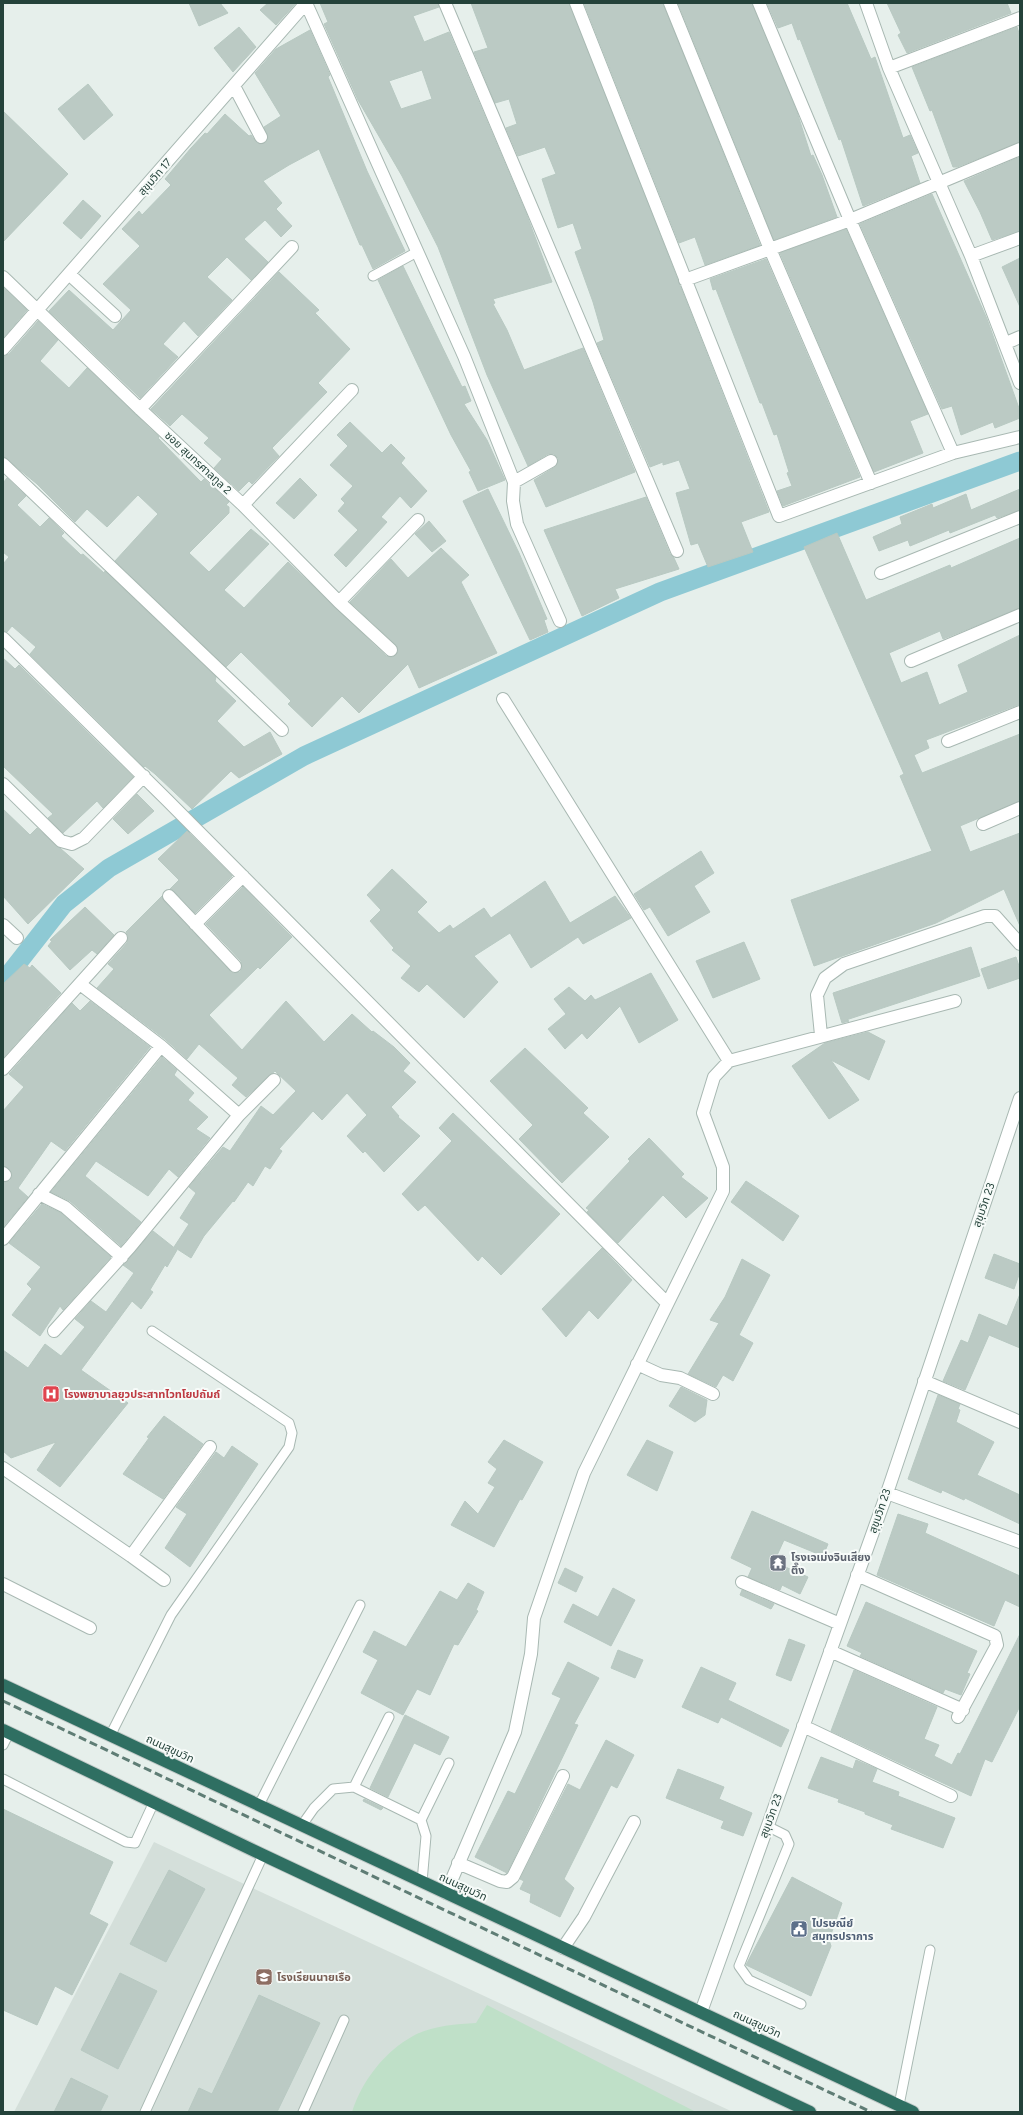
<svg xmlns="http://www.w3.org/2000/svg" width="1023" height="2115" viewBox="0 0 1023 2115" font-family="Figtree,'Noto Sans Thai',sans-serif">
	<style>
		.built { fill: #d4dfda }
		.green { fill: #bfe0c8 }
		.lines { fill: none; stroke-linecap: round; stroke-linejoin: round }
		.canal { stroke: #8ec9d4; stroke-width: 19 }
		.building { fill: #bbcac4; stroke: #b8c9c2; fill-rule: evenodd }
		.lane-casing { stroke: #a8b8b2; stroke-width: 11 }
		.street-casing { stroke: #a8b8b2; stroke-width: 14 }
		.highway-casing { stroke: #c2cac8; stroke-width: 14 }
		.lane { stroke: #fff; stroke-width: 9 }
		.street { stroke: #fff; stroke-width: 12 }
		.highway { stroke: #2f6f62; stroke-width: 12 }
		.rail { stroke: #5f7d75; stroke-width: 3; stroke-dasharray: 8 4; stroke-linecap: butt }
		.labels { text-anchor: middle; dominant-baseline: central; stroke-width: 4; stroke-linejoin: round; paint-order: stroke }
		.street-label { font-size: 11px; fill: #24423a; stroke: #f7fbf9 }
		.health-label { font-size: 11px; font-weight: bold; fill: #be3a42; stroke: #f7fbf9; text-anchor: start }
		.worship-label { font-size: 11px; font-weight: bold; fill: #5b616d; stroke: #f7fbf9; text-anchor: start }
		.service-label { font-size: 11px; font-weight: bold; fill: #4e5e75; stroke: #f7fbf9; text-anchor: start }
		.education-label { font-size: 11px; font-weight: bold; fill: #785e54; stroke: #f7fbf9; text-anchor: start }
	</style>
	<rect width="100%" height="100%" fill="#e6efeb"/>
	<!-- built -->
	<path class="built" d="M154 1842 733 2112H14Z"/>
	<!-- green -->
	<path class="green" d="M487 2005 696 2112H352C362 2081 384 2052 413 2036 431 2026 455 2024 476 2023Z"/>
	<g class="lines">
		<!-- canal -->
		<path class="canal" d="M3 982 64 904 109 868 304 756 660 592 1020 461"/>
	</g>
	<!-- building -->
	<path class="building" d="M189 3H220L228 13 199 26Z
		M268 3H296L276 25 260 10Z
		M320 3H438L439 7 413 16 424 42 449 32 526 213 552 282 493 299 495 303 493 304 507 330 524 370 583 348 635 472 546 507 534 480 555 467 558 461V458L554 454H548L528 466 487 375 438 247 402 176 358 100 324 24 328 22ZM422 70 432 99 401 109 389 81Z
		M471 3H569L769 512 741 522 753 552 708 567 698 543 691 545 676 493 690 489 679 460 663 465V462L650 467 597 343 604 340 593 302 575 252 582 249 573 223 558 228 542 179 556 174 545 147 518 156 506 128 517 124 509 99 495 103 474 52 488 48Z
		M584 3H663L760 245 705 265 695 237 679 243Z
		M678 3H752L797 112 811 156 813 155 822 175 837 217 774 240Z
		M767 3H847L871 59 875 57 903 138 910 135 918 153 911 156 920 183 863 206 841 139 839 140 800 39 798 40 792 23 778 28Z
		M887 3H1007L1011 13 907 53 898 35 901 33Z
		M239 27 256 47 233 72 214 48Z
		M1017 27 1020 36V142L957 167H953L932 110 930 111 912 67Z
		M310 30 330 75 328 77 367 171 405 251 373 269 362 245H360L319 149 289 165 263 181 282 203 276 209 292 226 281 237 265 220 244 239 268 262 251 280 227 257 207 277 232 300 198 336 184 321 163 344 178 357 140 398 49 311 69 290 113 330 131 310 103 284 140 246 122 229 139 211 142 215 171 185 165 179 191 148 205 133 207 134 225 114 249 136 251 135 257 143 261 144 267 141 268 137 264 127 281 116 255 73 276 49Z
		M88 84 113 115 84 140 58 109Z
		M3 111 68 174 3 242Z
		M1020 157V231L992 240 980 212 964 181Z
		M932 194 987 319 1020 411V418L995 428 993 422 961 435 952 406 942 409 860 224Z
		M83 200 101 216 81 239 63 223Z
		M846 229 928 414 910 421 923 453 874 472 780 253Z
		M1020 258V307L1002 267Z
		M766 259 860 477 783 506 777 491 792 486 787 473 789 472 777 434 774 435 762 403H760L716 289 713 290 710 279Z
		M403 266 451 365 462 387 465 386 471 401 464 404 487 440 505 480 478 491 469 472 471 471 451 435 378 280Z
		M279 272 319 310 315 313 350 349 318 383 327 392 272 448 279 456 252 484 249 481 239 491 214 468 222 459 204 443 209 438 182 414 170 426 151 409Z
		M3 287 27 310 3 338Z
		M38 321 58 340 40 361 69 388 87 368 159 437 158 438 201 482 204 479 229 502 226 505 229 507V513L189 553 209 572 251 529 269 544 224 590 244 608 288 562 386 656 393 657 398 652 396 645 350 602 391 559 408 578 441 548 469 575 461 582 497 653 419 688 408 664 359 713 342 696 312 727 288 704 291 701 241 652 226 667 115 561 158 514 138 495 107 527 87 509 75 522 37 484 3 456V356L9 354Z
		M350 422 382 453 391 444 405 458 401 463 427 491 411 508 400 496 381 517 387 522 346 567 334 555 358 530 338 511 345 503 341 499 353 486 330 465 348 446 337 435Z
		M7 478 26 496 17 505 40 527 49 518 64 533 61 536 81 555 83 554 104 573 105 571 216 677 215 681 236 701 217 721 244 747 270 732 282 754 239 778 231 771 192 809 155 774 145 766 144 767 30 654 36 647 12 626 7 632 3 631V564L9 557 3 552V483Z
		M300 478 317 495 294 519 276 503Z
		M488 489 519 553 547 619 544 620 548 632 530 640 463 501Z
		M1020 489V510L997 518 995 515 950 533 949 530 910 546 908 540 879 551 873 537 902 524 900 517 932 504 933 508 966 494 971 510Z
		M646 497 670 554 674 558 679 569 615 589 619 598 582 616 544 530Z
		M429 521 446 541 432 552 415 534Z
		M837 533 866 600 950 565 951 568 1020 538V608L943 639 940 631 889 653 901 683 927 672 939 705 968 692 958 665 1020 635V704L926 740 929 748 914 755 922 773 1020 734V801L960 826 970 852 1020 833V926L1004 889 936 923 814 966 791 900 932 851 900 776 904 774 804 547Z
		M3 658 15 669 19 665 133 777 103 808 97 801 63 833 48 818 53 814 3 766Z
		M137 794 154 811 128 834 113 819Z
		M3 809 30 835 37 828 84 869 28 924 3 896Z
		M187 831 232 876 195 913 174 891 170 889 179 880 158 859Z
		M701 851 714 873 694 886 710 912 668 936 650 907 644 910 634 894Z
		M392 869 427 902 417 912 439 933 450 925 453 929 484 908 491 918 545 881 570 923 615 896 631 918 583 944 578 937 531 968 510 933 474 956 498 982 464 1018 427 984 419 992 401 978 411 966 392 950 394 948 370 921 381 910 367 895Z
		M243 887 292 937 260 969 258 967 209 1015 242 1050 286 1001 324 1042 352 1014 372 1032 373 1031 394 1047 410 1063 403 1071 416 1082 391 1107 399 1116 398 1117 420 1136 384 1172 365 1151 363 1153 347 1136 367 1115 347 1093 322 1120 313 1111 279 1149 282 1151 270 1169 265 1166 253 1186 248 1182 234 1202 233 1201 204 1236 191 1258 174 1247 189 1224 180 1218 196 1193 189 1187 223 1147 230 1151 261 1106 273 1115 296 1091 275 1071 246 1097 232 1085 238 1078 199 1044 187 1059 166 1040 97 988 114 969 108 964 127 943 128 936 126 932 162 896 164 901 230 971 233 973 240 972 242 968 241 961 206 924Z
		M85 907 114 935 97 954 92 950 70 970 48 946 52 941 50 940Z
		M744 942 760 979 713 998 696 961Z
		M971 947 980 976 846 1020 849 1021 842 1023 833 993Z
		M1016 957 1020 969V978L988 989 981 969Z
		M24 964 30 968 32 965 61 993 3 1058V984Z
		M651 973 678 1020 639 1043 620 1006 587 1039 582 1033 565 1049 548 1029 566 1014 554 999 569 987 585 1001 591 995 595 1000Z
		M90 1001 150 1047 65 1151 51 1141 18 1188 28 1197 3 1227V1182L10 1181 12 1177 10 1170 3 1166V1111L24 1087 9 1074 72 1003 80 1011Z
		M868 1032 885 1041 869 1080 831 1060 859 1100 829 1119 792 1066 825 1043Z
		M525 1048 588 1108 583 1113 609 1137 562 1183 519 1139 533 1125 490 1081Z
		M162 1057 177 1070 174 1075 194 1093 188 1100 208 1117 196 1129 210 1138 178 1177 169 1169 148 1196 96 1161 85 1176 141 1222 121 1246 70 1201 51 1192Z
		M453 1113 560 1214 501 1275 482 1256 478 1261 425 1205 418 1211 402 1194 452 1141 439 1128Z
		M649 1138 684 1174 681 1177 708 1198 686 1218 663 1195 618 1243 587 1212 589 1210 586 1208 630 1161 628 1159Z
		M746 1181 799 1216 783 1241 731 1202Z
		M42 1204 61 1213 111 1257 63 1310 60 1306 40 1336 12 1315 32 1289 27 1284 41 1267 9 1243Z
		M153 1231 177 1250 167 1267 165 1265 150 1290 153 1292 141 1309 132 1301 81 1370 128 1403 60 1487 37 1470 56 1442 11 1458 3 1451V1350L28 1368 45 1344 61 1356 85 1327 75 1319 91 1301 106 1312 134 1273 123 1265Z
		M602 1248 632 1280 598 1319 589 1310 566 1337 542 1309Z
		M994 1254 1020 1264V1272L1014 1289 985 1278Z
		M742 1259 770 1275 739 1335 753 1343 733 1381 723 1375 716 1387 688 1374 719 1323 710 1320 725 1297Z
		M1020 1294V1348L989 1335 965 1390 943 1381 961 1340 968 1343 979 1314 1007 1326Z
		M681 1387 707 1400 705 1415 695 1422 669 1406Z
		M938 1395 960 1404 958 1409 960 1410 956 1422 994 1442 977 1475 1020 1495V1524L965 1498 964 1500 942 1490 941 1493 908 1479Z
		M164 1416 203 1444 163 1499 123 1474 149 1438 147 1437Z
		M504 1440 543 1462 522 1500 520 1499 494 1547 451 1525 465 1501 478 1514 495 1487 488 1483 497 1469 488 1462Z
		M647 1440 673 1452 657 1491 627 1475Z
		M232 1446 258 1464 190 1567 165 1548 187 1514 176 1507 216 1452 224 1458Z
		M752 1511 828 1544 823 1556 784 1540 774 1562 808 1577 800 1594 782 1585 780 1590 748 1577 752 1568 731 1558Z
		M898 1514 928 1524 925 1533 1020 1576V1607L1005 1600 994 1626 877 1575Z
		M565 1568 583 1577 576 1592 558 1583Z
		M468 1583 484 1592 476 1610 478 1611 458 1645 454 1644 430 1695 417 1689 403 1715 361 1693 378 1660 363 1652 374 1631 406 1647 440 1591 457 1600Z
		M613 1588 635 1600 611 1646 564 1622 573 1604 598 1617Z
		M742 1590 774 1604 771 1609 740 1595Z
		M866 1602 977 1651 967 1673 970 1674 961 1695 945 1689 943 1693 860 1656 862 1653 847 1646Z
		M1020 1634V1706L992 1762 985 1759 971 1796 831 1731 854 1670 937 1707 924 1739 939 1745 934 1756 952 1765 958 1753 960 1754Z
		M789 1639 805 1645 791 1681 776 1675Z
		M618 1650 643 1660 635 1678 611 1668Z
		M568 1662 599 1678 574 1724 578 1725 507 1873 475 1857 508 1791 515 1794 561 1698 552 1694Z
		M701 1667 736 1683 728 1700 789 1730 781 1747 721 1717 718 1723 682 1707Z
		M405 1715 449 1737 440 1755 414 1743 388 1797 370 1788Z
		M606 1740 634 1755 617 1788 611 1785 564 1879 574 1888 560 1917 530 1902 531 1894 520 1889 524 1881 520 1879 568 1784 580 1790Z
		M821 1757 853 1769 856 1760 877 1769 872 1782 899 1792 898 1796 955 1818 943 1848 891 1829 893 1825 865 1814V1812L838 1802 839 1799 808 1788Z
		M678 1769 724 1787 719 1799 752 1813 743 1836 721 1828 724 1821 666 1798Z
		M364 1799 383 1808 381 1810 363 1801Z
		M3 1809 113 1862 89 1914 108 1924 72 1995 55 1986 37 2025 3 2010Z
		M169 1870 205 1889 166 1962 130 1944Z
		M792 1877 842 1903 829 1940 831 1946 811 1996 746 1965Z
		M120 1973 157 1991 118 2069 81 2050Z
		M259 1995 320 2023 277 2112H188L199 2088 212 2094Z
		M71 2078 108 2096 100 2112H54Z"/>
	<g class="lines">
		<defs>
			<path id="lane" d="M373 276 417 252
				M110 1736 171 1615 289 1447 292 1433 289 1423 152 1331
				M3 1745 9 1733
				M3 1779 126 1842 135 1843 154 1802
				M354 1787 389 1717
				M259 1805 360 1605
				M421 1820 449 1763
				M302 1825 314 1808 333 1789 354 1787 421 1820 426 1836 422 1882
				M767 1826 785 1835 789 1844 739 1966 749 1980 801 2004
				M899 2105 930 1950
				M145 2112 263 1855
				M303 2112 344 2020"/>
			<path id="street" d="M306 3 464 356 514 482 513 501 517 524 560 621
				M445 3 677 551
				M576 3 779 516 953 453 1020 437
				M670 3 770 249 871 483
				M759 3 850 220 953 453
				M866 3 889 68 971 256 1020 383
				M889 68 1020 18
				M234 86 261 137
				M971 256 1020 238
				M69 274 115 316
				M3 277 140 409 243 505 339 602 391 650
				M685 280 850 220 1020 149
				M1006 343 1020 337
				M3 349 306 3
				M140 409 292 247
				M3 464 282 730
				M514 482 551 461
				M243 505 352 390
				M881 573 1020 517
				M339 602 418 520
				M3 638 167 800 667 1303
				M911 661 1020 615
				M503 699 729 1061
				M948 741 1020 712
				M3 784 61 841 72 844 84 838 144 776
				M983 824 1020 808
				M169 896 235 966
				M195 924 243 876
				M3 925 17 938
				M80 984 161 1046 239 1115
				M821 1035 817 995 825 978 844 964 985 916H995L1020 944
				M3 1069 121 938
				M3 1173 5 1175
				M39 1194 65 1207 122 1257
				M3 1239 161 1046
				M54 1331 130 1247 239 1115 274 1080
				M637 1364 661 1375 680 1378 713 1394
				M924 1381 1020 1422
				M3 1468 131 1556 210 1447
				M887 1493 1020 1542
				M131 1556 164 1580
				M857 1575 995 1636 997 1645 958 1717
				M742 1582 840 1624
				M3 1584 90 1628
				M830 1651 963 1710
				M803 1726 951 1796
				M458 1863 500 1881 507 1882 513 1877 563 1776
				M446 1893 515 1732 531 1654 534 1618 584 1473 723 1191V1167L703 1113 714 1077 729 1061 955 1001
				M563 1948 584 1917 634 1822
				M701 2012 887 1493 1020 1098"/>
			<path id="highway" d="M3 1685 913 2112
				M3 1730 263 1855 810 2112"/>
		</defs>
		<!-- lane casing -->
		<use href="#lane" class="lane-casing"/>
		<!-- street casing -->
		<use href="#street" class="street-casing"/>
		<!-- highway casing -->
		<use href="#highway" class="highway-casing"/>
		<!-- lane -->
		<use href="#lane" class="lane"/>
		<!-- street -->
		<use href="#street" class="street"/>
		<!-- highway -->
		<use href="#highway" class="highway"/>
		<!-- rail -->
		<path class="rail" d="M3 1701 871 2112"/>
	</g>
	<!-- icons -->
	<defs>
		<symbol id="hospital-square" viewBox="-11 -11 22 22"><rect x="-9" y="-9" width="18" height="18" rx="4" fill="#e0444e" stroke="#f7fbf9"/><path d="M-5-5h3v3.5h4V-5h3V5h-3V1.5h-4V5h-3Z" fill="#fff"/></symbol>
		<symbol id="temple-square" viewBox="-11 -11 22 22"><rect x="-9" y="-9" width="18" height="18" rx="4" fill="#6b7280" stroke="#f7fbf9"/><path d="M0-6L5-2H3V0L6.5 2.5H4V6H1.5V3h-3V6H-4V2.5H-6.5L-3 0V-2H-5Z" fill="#fff"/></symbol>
		<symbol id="civic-square" viewBox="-11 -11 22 22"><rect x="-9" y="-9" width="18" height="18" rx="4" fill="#5c6f8a" stroke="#f7fbf9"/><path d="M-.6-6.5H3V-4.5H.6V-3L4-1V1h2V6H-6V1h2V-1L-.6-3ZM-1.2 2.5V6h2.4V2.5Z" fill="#fff"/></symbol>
		<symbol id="university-square" viewBox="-11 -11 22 22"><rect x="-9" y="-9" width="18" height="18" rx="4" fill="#8d6e63" stroke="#f7fbf9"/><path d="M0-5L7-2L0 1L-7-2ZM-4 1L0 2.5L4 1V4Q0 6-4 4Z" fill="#fff"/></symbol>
	</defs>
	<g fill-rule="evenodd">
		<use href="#hospital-square" x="41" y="1384" width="20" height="20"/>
		<use href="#temple-square" x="768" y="1553" width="20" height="20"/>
		<use href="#civic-square" x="789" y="1919" width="20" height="20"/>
		<use href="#university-square" x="254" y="1967" width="20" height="20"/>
	</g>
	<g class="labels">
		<!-- street labels -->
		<g class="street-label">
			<text transform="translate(155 177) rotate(-49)">สุขุมวิท 17</text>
			<text transform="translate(198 463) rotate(43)">ซอย สุนทรศาลทูล 2</text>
			<text transform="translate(984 1205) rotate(-71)">สุขุมวิท 23</text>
			<text transform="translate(880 1511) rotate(-71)">สุขุมวิท 23</text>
			<text transform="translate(170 1749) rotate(25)">ถนนสุขุมวิท</text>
			<text transform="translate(771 1816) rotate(-70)">สุขุมวิท 23</text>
			<text transform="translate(463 1887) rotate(25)">ถนนสุขุมวิท</text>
			<text transform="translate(757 2024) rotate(25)">ถนนสุขุมวิท</text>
		</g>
		<!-- health labels -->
		<g class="health-label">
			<text x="64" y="1394">โรงพยาบาลยุวประสาทไวทโยปถัมถ์</text>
		</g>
		<!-- worship labels -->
		<g class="worship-label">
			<text x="791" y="1557">โรงเจเม่งจินเสียง<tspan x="791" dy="13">ตึ๊ง</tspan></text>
		</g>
		<!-- service labels -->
		<g class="service-label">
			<text x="812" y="1923">ไปรษณีย์<tspan x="812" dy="13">สมุทรปราการ</tspan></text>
		</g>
		<!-- education labels -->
		<g class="education-label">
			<text x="277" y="1977">โรงเรียนนายเรือ</text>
		</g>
	</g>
	<!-- border -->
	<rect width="1023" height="2115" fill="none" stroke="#24423a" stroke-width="8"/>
</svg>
